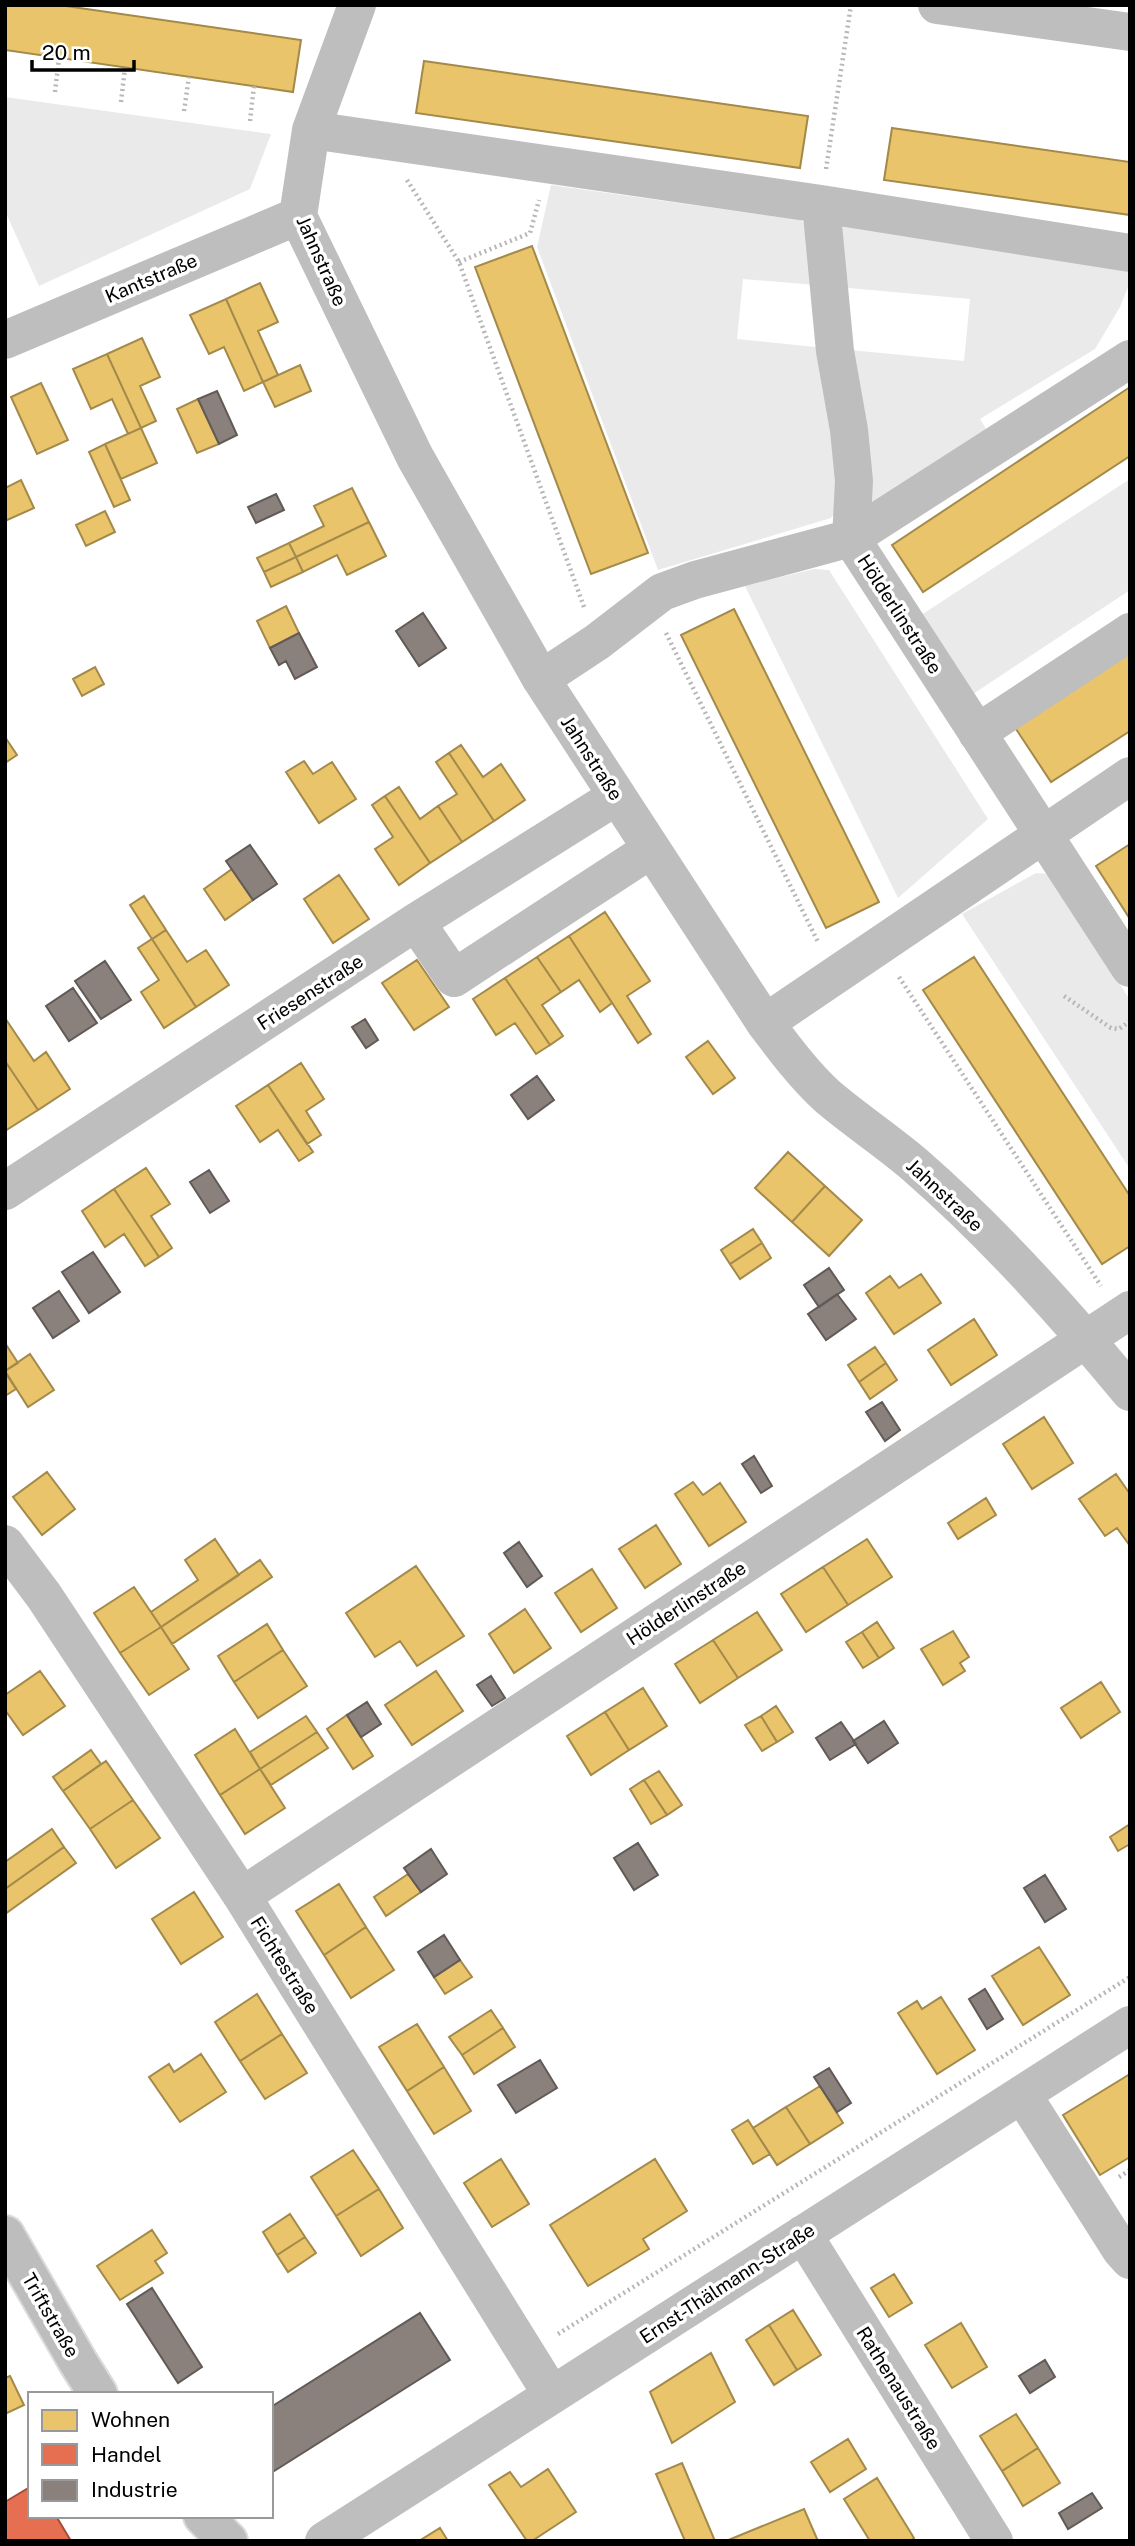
<svg xmlns="http://www.w3.org/2000/svg" width="1135" height="2546" viewBox="0 0 1135 2546" font-family="'Public Sans',sans-serif">
	<style>
		.green { fill: #eaeaea }
		.homes { fill: #e9c46a; stroke: #a3894a; stroke-width: 2 }
		.shops { fill: #e76f51; stroke: #a24e39; stroke-width: 2 }
		.industry { fill: #8a817c; stroke: #615a57; stroke-width: 2 }
		.lines { fill: none; stroke-linecap: round; stroke-linejoin: round }
		.major-casing { stroke: #dbdbdb; stroke-width: 42 }
		.path { stroke: #b8b8b8; stroke-width: 4.5; stroke-dasharray: 2 3.5; stroke-linecap: butt }
		.minor { stroke: #bebebe; stroke-width: 38 }
		.major { stroke: #bdbdbd; stroke-width: 38 }
		.labels { text-anchor: middle; dominant-baseline: central; stroke-width: 7; stroke-linejoin: round; paint-order: stroke }
		.street-label { font-size: 19px; fill: #000; stroke: #fff }
	</style>
	<rect width="100%" height="100%" fill="#fff"/>
	<!-- green -->
	<path class="green" d="M5 97 271 134 250 189 39 286 5 211Z
		M551 185 800 220 811 228 816 285 743 279 737 339 825 348 838 509 831 518 658 570 537 247Z
		M845 218 1130 267V282L1120 307 1095 349 980 419 988 432 864 512 850 350 964 361 970 299 838 287 836 229Z
		M1130 479V590L973 694 921 615Z
		M814 569 829 570 988 819 898 898 745 586Z
		M1036 873 1049 874 1130 1000V1169L962 914Z"/>
	<!-- homes -->
	<path class="homes" d="M5 5H59L301 40 293 92 5 50Z
		M424 61 808 116 800 168 416 113Z
		M892 128 1130 162V215L884 180Z
		M532 246 648 553 591 574 475 267Z
		M260 283 278 322 258 331 278 375 263 382 226 299Z
		M226 299 263 382 244 391 224 347 209 354 190 315Z
		M142 338 160 377 140 386 156 421 141 428 107 354Z
		M107 354 141 428 128 434 112 399 91 409 73 369Z
		M300 365 311 391 275 407 263 382Z
		M41 383 68 440 37 454 11 397Z
		M1130 387V456L923 592 892 545Z
		M198 399 219 444 197 453 177 409Z
		M141 428 157 463 121 479 105 444Z
		M105 444 130 500 114 507 89 452Z
		M21 480 34 508 5 521V488Z
		M352 488 369 522 296 557 289 543 324 526 314 506Z
		M105 511 115 532 86 546 76 525Z
		M369 522 386 556 347 575 337 555 303 572 296 557Z
		M289 543 296 557 264 572 257 558Z
		M296 557 303 572 271 587 264 572Z
		M286 606 299 633 270 648 257 621Z
		M734 609 879 902 826 928 681 635Z
		M1130 651V731L1051 782 1014 726Z
		M95 667 104 684 82 696 73 679Z
		M5 737 17 755 5 763Z
		M461 745 483 777 501 764 525 800 494 821 449 753Z
		M449 753 494 821 462 842 438 806 457 794 436 762Z
		M304 761 313 774 332 762 356 799 319 823 286 772Z
		M399 787 420 819 438 806 462 842 430 863 385 796Z
		M385 796 430 863 399 885 375 849 393 837 372 805Z
		M1130 844V919L1096 866Z
		M232 869 253 900 225 920 204 889Z
		M339 875 369 919 333 943 304 899Z
		M144 896 166 930 152 939 130 905Z
		M605 912 650 981 627 996 651 1034 638 1043 569 936Z
		M166 930 187 962 206 950 229 985 196 1007 152 939Z
		M569 936 612 1003 600 1012 579 980 561 992 537 957Z
		M152 939 196 1007 164 1028 141 992 159 980 138 948Z
		M537 957 561 992 542 1005 563 1036 550 1045 505 978Z
		M974 957 1130 1196V1246L1102 1264 923 990Z
		M417 960 449 1007 414 1030 382 983Z
		M505 978 550 1045 536 1054 515 1023 496 1035 473 999Z
		M5 1018 34 1061 46 1052 70 1089 38 1110 5 1061Z
		M708 1041 735 1078 713 1094 686 1057Z
		M5 1061 38 1110 5 1131Z
		M301 1063 324 1099 306 1111 321 1135 307 1144 268 1085Z
		M268 1085 313 1152 299 1161 278 1130 260 1142 236 1106Z
		M788 1152 825 1186 792 1222 755 1188Z
		M146 1168 170 1204 151 1216 172 1248 159 1257 114 1189Z
		M825 1186 862 1220 829 1256 792 1222Z
		M114 1189 159 1257 145 1266 124 1234 105 1247 82 1211Z
		M753 1229 762 1243 730 1264 721 1250Z
		M762 1243 771 1258 740 1279 730 1264Z
		M921 1274 941 1303 894 1334 866 1293 890 1276 899 1288Z
		M974 1319 997 1355 951 1385 928 1350Z
		M5 1343 18 1363 5 1371Z
		M875 1347 886 1363 859 1382 848 1365Z
		M30 1354 54 1390 28 1407 5 1371Z
		M886 1363 897 1380 870 1399 859 1382Z
		M5 1372 16 1389 5 1396Z
		M1044 1417 1073 1463 1032 1489 1003 1444Z
		M47 1472 75 1509 42 1535 13 1497Z
		M1116 1474 1130 1494V1546L1117 1528 1105 1536 1079 1499Z
		M693 1482 703 1495 720 1483 746 1522 709 1546 675 1494Z
		M986 1498 996 1515 958 1539 948 1523Z
		M656 1525 681 1564 645 1588 619 1549Z
		M215 1539 239 1575 161 1627 151 1612 198 1580 185 1560Z
		M867 1539 892 1577 848 1605 823 1567Z
		M260 1560 272 1577 172 1644 161 1627Z
		M416 1566 464 1636 417 1666 400 1641 375 1657 346 1613Z
		M823 1567 848 1605 806 1632 781 1594Z
		M592 1569 617 1608 581 1632 555 1593Z
		M134 1587 161 1627 120 1653 94 1613Z
		M525 1609 551 1648 514 1673 489 1634Z
		M757 1612 782 1650 738 1678 713 1640Z
		M877 1622 894 1648 879 1658 862 1632Z
		M267 1624 283 1650 234 1682 218 1656Z
		M161 1627 189 1669 149 1695 120 1653Z
		M953 1631 969 1657 960 1663 965 1671 943 1685 921 1649Z
		M862 1632 879 1658 863 1668 846 1642Z
		M713 1640 738 1678 700 1703 675 1664Z
		M283 1650 307 1686 258 1718 234 1682Z
		M40 1671 65 1706 23 1735 5 1710V1695Z
		M436 1671 463 1711 412 1745 385 1705Z
		M1101 1682 1120 1712 1081 1738 1061 1708Z
		M643 1688 667 1726 629 1750 605 1712Z
		M776 1706 793 1732 777 1742 761 1716Z
		M605 1712 629 1750 591 1775 567 1736Z
		M347 1715 373 1756 353 1769 327 1729Z
		M306 1716 317 1732 260 1769 250 1752Z
		M761 1716 777 1742 762 1751 745 1725Z
		M235 1729 260 1769 220 1795 195 1755Z
		M317 1732 328 1748 271 1785 260 1769Z
		M91 1750 101 1764 63 1791 53 1777Z
		M106 1761 133 1800 90 1829 63 1791Z
		M260 1769 285 1808 245 1834 220 1795Z
		M659 1771 682 1805 667 1815 644 1780Z
		M644 1780 667 1815 651 1824 630 1789Z
		M133 1800 160 1838 116 1868 90 1829Z
		M1130 1824V1844L1118 1851 1110 1837Z
		M52 1829 64 1847 5 1889V1862Z
		M64 1847 76 1863 5 1914V1889Z
		M408 1874 421 1892 386 1916 374 1897Z
		M339 1884 366 1927 324 1955 296 1911Z
		M194 1892 223 1937 181 1964 152 1919Z
		M366 1927 394 1970 351 1998 324 1955Z
		M1039 1947 1070 1995 1023 2025 992 1976Z
		M460 1960 472 1977 445 1994 434 1977Z
		M257 1994 282 2034 240 2061 215 2022Z
		M941 1997 975 2050 937 2074 898 2013 917 2001 922 2009Z
		M491 2010 503 2028 462 2055 449 2037Z
		M417 2024 444 2067 407 2091 379 2047Z
		M503 2028 515 2047 474 2074 462 2055Z
		M282 2034 307 2073 265 2099 240 2061Z
		M201 2054 226 2092 180 2122 149 2077 169 2064 174 2072Z
		M444 2067 471 2111 434 2134 407 2091Z
		M1130 2074V2157L1100 2175 1063 2115Z
		M820 2086 843 2123 810 2144 786 2107Z
		M786 2107 810 2144 777 2165 753 2128Z
		M748 2120 770 2154 753 2164 732 2130Z
		M353 2150 379 2189 336 2216 311 2177Z
		M501 2159 529 2204 492 2227 464 2183Z
		M655 2159 687 2211 643 2239 649 2249 588 2286 550 2225Z
		M379 2189 403 2228 361 2256 336 2216Z
		M290 2214 305 2237 277 2255 263 2232Z
		M152 2230 167 2253 155 2261 163 2273 120 2300 97 2266Z
		M305 2237 316 2253 288 2272 277 2255Z
		M894 2274 912 2303 889 2317 871 2288Z
		M793 2310 821 2355 797 2370 769 2325Z
		M961 2323 987 2367 952 2388 925 2345Z
		M769 2325 797 2370 774 2385 746 2340Z
		M711 2353 735 2402 672 2443 650 2392Z
		M10 2376 24 2405 5 2414V2378Z
		M1016 2414 1038 2448 1002 2471 980 2436Z
		M848 2439 866 2469 830 2492 811 2462Z
		M1038 2448 1060 2483 1023 2506 1002 2471Z
		M682 2463 715 2541H685L656 2474Z
		M548 2469 576 2512 532 2541H527L489 2485 510 2472 521 2487Z
		M877 2478 914 2538 910 2541H870L844 2499Z
		M804 2509 818 2541H726Z
		M440 2528 448 2541H419Z"/>
	<!-- shops -->
	<path class="shops" d="M30 2487V2516H56L71 2541H5V2502Z"/>
	<!-- industry -->
	<path class="industry" d="M217 391 237 435 219 444 198 399Z
		M276 494 284 510 256 523 248 507Z
		M423 613 446 648 419 666 396 631Z
		M299 633 317 667 295 679 286 661 279 665 270 648Z
		M250 845 277 884 253 900 226 861Z
		M105 961 131 1000 101 1019 75 981Z
		M73 988 97 1023 69 1041 46 1006Z
		M365 1019 378 1040 366 1048 352 1027Z
		M537 1076 554 1100 528 1119 511 1095Z
		M209 1170 229 1201 210 1213 190 1182Z
		M93 1252 120 1292 89 1313 62 1272Z
		M829 1268 844 1290 819 1307 804 1285Z
		M59 1291 79 1321 53 1338 33 1308Z
		M837 1294 856 1319 826 1340 808 1314Z
		M882 1402 900 1430 885 1441 866 1412Z
		M754 1456 772 1486 761 1493 742 1464Z
		M519 1542 542 1576 527 1587 504 1553Z
		M491 1676 505 1698 492 1706 477 1685Z
		M367 1702 381 1724 361 1737 347 1715Z
		M884 1721 898 1743 868 1763 853 1741Z
		M841 1722 856 1744 830 1760 816 1738Z
		M638 1843 658 1875 634 1890 614 1858Z
		M431 1849 447 1874 421 1892 404 1868Z
		M1045 1875 1066 1909 1045 1922 1024 1888Z
		M444 1935 460 1960 434 1977 418 1952Z
		M985 1989 1003 2019 987 2029 969 1999Z
		M540 2060 557 2088 516 2113 498 2085Z
		M829 2068 851 2103 837 2112 814 2077Z
		M152 2288 202 2367 178 2383 127 2304Z
		M420 2313 450 2360 271 2473V2407Z
		M1045 2360 1055 2377 1030 2393 1019 2376Z
		M1092 2493 1102 2508 1068 2529 1059 2513Z"/>
	<g class="lines">
		<defs>
			<path id="major" d="M5 2235 78 2362 98 2394
				M203 2516 228 2541"/>
		</defs>
		<!-- major casing -->
		<use href="#major" class="major-casing"/>
		<!-- path -->
		<path class="path" d="M55 92 59 58
			M121 102 125 68
			M184 111 189 77
			M250 121 254 86
			M826 169 851 5
			M407 180 459 262 584 607
			M459 262 530 233 539 200
			M666 633 818 942
			M899 977 1101 1286
			M1064 996 1111 1028 1119 1029 1130 1021
			M1119 2177 1130 2170
			M558 2334 1130 1977"/>
		<!-- minor -->
		<path class="minor" d="M357 5 311 130 298 216 415 457 541 679 765 1023C784 1048 804 1075 827 1096 855 1120 887 1141 915 1165 992 1232 1065 1313 1130 1392
			M937 5 1130 32
			M311 130 821 204 1130 253
			M5 340 298 216
			M1130 359 851 538 1130 968
			M541 679 597 642 662 592 695 580 851 538 854 481 849 430 835 351 821 204
			M977 733 1130 632
			M416 922 454 978 650 850
			M765 1023 1130 776
			M5 1191 416 922 617 796
			M5 1544 44 1596 242 1896 552 2395
			M242 1896 1130 1310
			M1022 2094 1121 2250 1130 2260
			M803 2234 994 2541
			M324 2541 1130 2025"/>
		<!-- major -->
		<use href="#major" class="major"/>
	</g>
	<g class="labels">
		<!-- street labels -->
		<g class="street-label">
			<text transform="translate(322 261) rotate(66)">Jahnstraße</text>
			<text transform="translate(151 278) rotate(-23)">Kantstraße</text>
			<text transform="translate(900 614) rotate(57)">Hölderlinstraße</text>
			<text transform="translate(592 758) rotate(57)">Jahnstraße</text>
			<text transform="translate(310 992) rotate(-33)">Friesenstraße</text>
			<text transform="translate(945 1195) rotate(43)">Jahnstraße</text>
			<text transform="translate(686 1603) rotate(-33)">Hölderlinstraße</text>
			<text transform="translate(285 1965) rotate(58)">Fichtestraße</text>
			<text transform="translate(727 2283) rotate(-33)">Ernst-Thälmann-Straße</text>
			<text transform="translate(51 2315) rotate(60)">Triftstraße</text>
			<text transform="translate(899 2388) rotate(58)">Rathenaustraße</text>
		</g>
	</g>
	<!-- border -->
	<rect width="1135" height="2546" fill="none" stroke="#000000" stroke-width="14"/>
	<!-- legend -->
	<rect x="28" y="2392" width="245" height="126" fill="#ffffff" stroke="#999999" stroke-width="2"/>
	<rect x="42" y="2410" width="35" height="21" fill="#e9c46a" stroke="#999999" stroke-width="2"/>
	<text x="91" y="2427" font-size="21" fill="#000000">Wohnen</text>
	<rect x="42" y="2444" width="35" height="21" fill="#e76f51" stroke="#999999" stroke-width="2"/>
	<text x="91" y="2462" font-size="21" fill="#000000">Handel</text>
	<rect x="42" y="2480" width="35" height="21" fill="#8a817c" stroke="#999999" stroke-width="2"/>
	<text x="91" y="2497" font-size="21" fill="#000000">Industrie</text>
	<!-- scale -->
	<path d="M32 60v10h102v-10" fill="none" stroke="#000000" stroke-width="3.5"/>
	<text x="42" y="60" font-size="21" fill="#000000" stroke="#ffffff" stroke-width="5" paint-order="stroke">20 m</text>
</svg>
